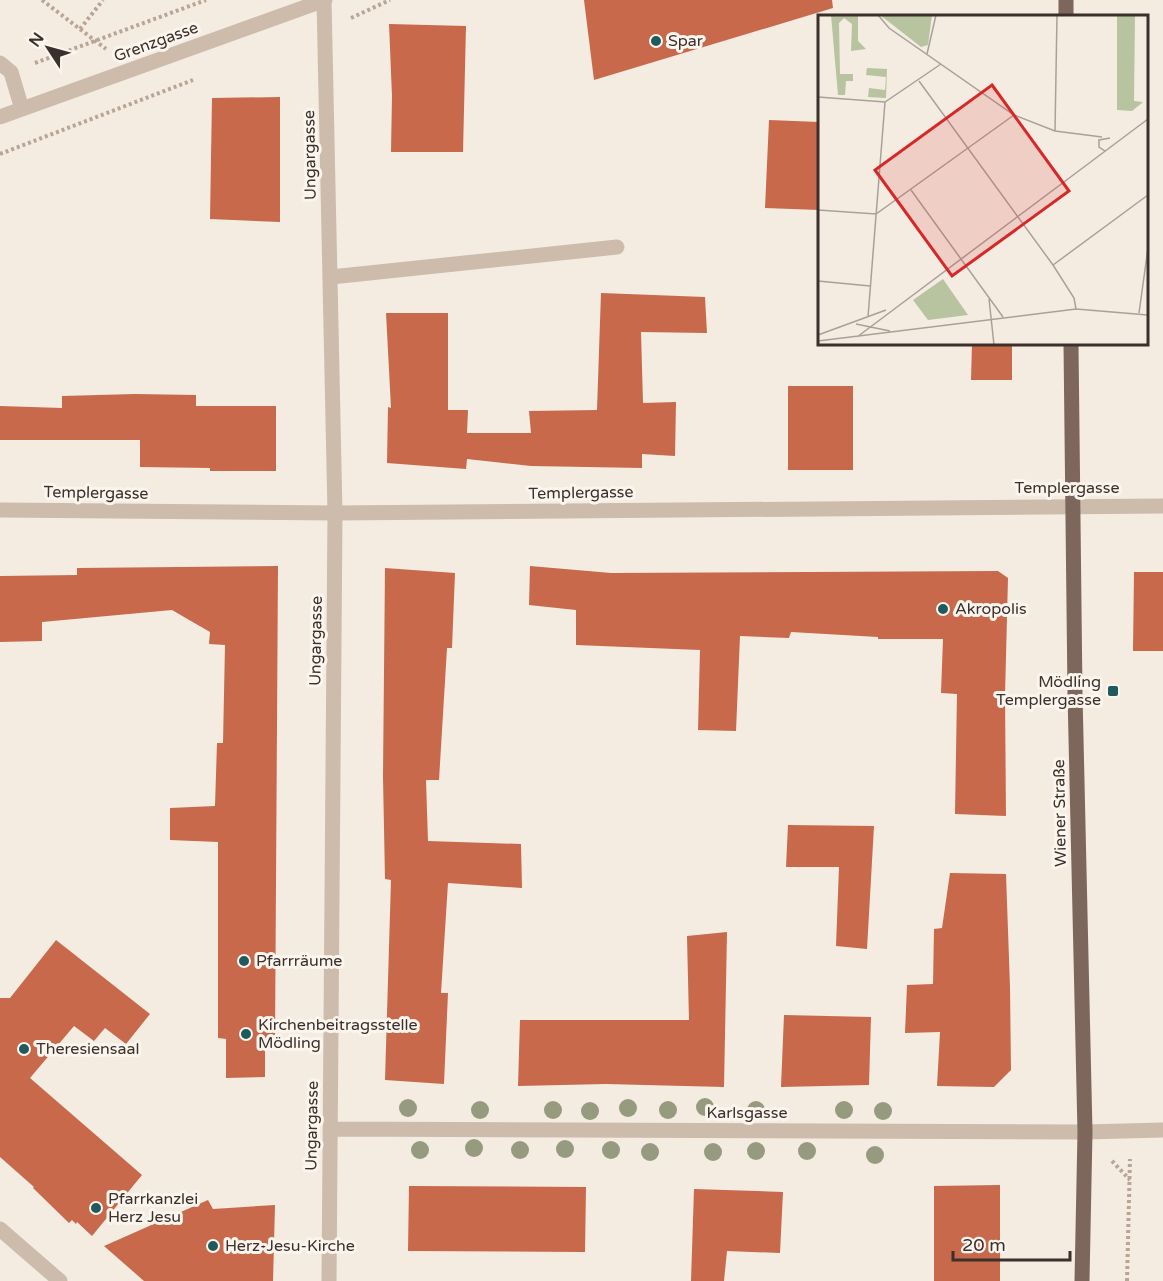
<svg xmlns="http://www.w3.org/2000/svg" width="1163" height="1281" viewBox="0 0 1163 1281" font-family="'Varela Round',sans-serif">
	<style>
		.building { fill: #c8694b }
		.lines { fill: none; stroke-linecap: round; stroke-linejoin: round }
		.path { stroke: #b9a596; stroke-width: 4; stroke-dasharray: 3 3; stroke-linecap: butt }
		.minor { stroke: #cdbbac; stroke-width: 15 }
		.major { stroke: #7d675c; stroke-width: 15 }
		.tree { fill: #969b7f }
		.poi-dot { fill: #1f5a5e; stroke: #fbf5ee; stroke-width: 2 }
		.labels { text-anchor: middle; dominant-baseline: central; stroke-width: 6; stroke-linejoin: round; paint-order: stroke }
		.poi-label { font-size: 16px; fill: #3b302b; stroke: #fbf5ee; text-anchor: start }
		.street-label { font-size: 16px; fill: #3b302b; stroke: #fbf5ee }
		.inset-road { fill: none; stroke: #aaa098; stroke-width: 1.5 }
		.view { fill: #d62828; fill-opacity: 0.15; stroke: #d62828; stroke-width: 3 }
		.inset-edge { fill: none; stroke: #3b302b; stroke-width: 3 }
	</style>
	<rect width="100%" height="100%" fill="#f4ebe1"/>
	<!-- building -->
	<path class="building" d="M584 0H832L833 8 594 80Z
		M389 24 466 26 463 152H391L392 96Z
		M280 97V222L210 219 212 98Z
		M769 120 819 122V210L765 208Z
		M601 293 705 297 707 333 641 332 643 403 676 402 675 456 642 454V468L531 466 467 459 466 469 387 463 388 407 391 408 386 313H448V410H468L467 433H531L529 411 597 410Z
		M972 344H1012V380H971Z
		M788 386H853V470H788Z
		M135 394 196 395V406H276V471H210V468L140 467V440H0V406L62 408V396Z
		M278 566 275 1041 265 1040V1077L226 1078V1039L218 1038V842L170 840V808L215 806 217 743H223L225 645 209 644 210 632 172 610 42 622V641L0 642V576L77 575V568Z
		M530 566 611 573 998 571 1008 578 1005 695 1006 816 955 814 957 694 941 693 943 639H878V637L791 632 789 638 740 636 736 731 698 730 700 650 576 645V610L529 605Z
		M385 568 455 573 452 648H447L439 780H426L428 841 521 844 522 888 448 883 441 993H448L444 1084 385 1080 391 880 385 879 383 777Z
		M1134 572H1163V651H1133Z
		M788 825 874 826 867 949 836 946 839 867H786Z
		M950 873 1006 874 1010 987 1011 1070 994 1087 937 1086 940 1032 905 1033 907 985 933 984 934 929 942 928Z
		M727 932 724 1087 606 1084 518 1086 520 1020H689L687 936Z
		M56 940 150 1014 126 1044 105 1028 94 1041 74 1026 30 1078 142 1175 92 1236 77 1222 76 1224 72 1220 69 1223 33 1188 34 1187 0 1157V998H10Z
		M784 1015 871 1017 869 1085 781 1087Z
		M1000 1185V1281H934V1186Z
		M409 1186 586 1187 585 1252 408 1251Z
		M694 1189 783 1192 780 1253 727 1251 724 1281H691Z
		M208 1200 213 1209 275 1205 273 1281H144L104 1246Z"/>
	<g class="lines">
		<!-- path -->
		<path class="path" d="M42 0 106 49
			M351 18 390 0
			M80 29 103 0
			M35 63 206 0
			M0 154 193 80
			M1112 1161 1130 1180
			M1127 1281 1130 1159"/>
		<!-- minor -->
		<path class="minor" d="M324 0 335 513 329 1281
			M0 63 11 72 22 109
			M0 117 325 0
			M331 277 617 247
			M0 510 335 513 1163 506
			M330 1129 1085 1132 1163 1130
			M0 1229 60 1281"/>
		<!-- major -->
		<path class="major" d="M1066 0V16
			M1071 344 1075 694 1085 1132 1082 1281"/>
	</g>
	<!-- trees -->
	<g class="tree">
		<circle cx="705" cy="1107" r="9"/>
		<circle cx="408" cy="1108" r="9"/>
		<circle cx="628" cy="1108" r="9"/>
		<circle cx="480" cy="1110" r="9"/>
		<circle cx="553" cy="1110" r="9"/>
		<circle cx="668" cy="1110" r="9"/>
		<circle cx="756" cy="1110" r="9"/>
		<circle cx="844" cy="1110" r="9"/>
		<circle cx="590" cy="1111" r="9"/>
		<circle cx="883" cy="1111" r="9"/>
		<circle cx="474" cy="1148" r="9"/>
		<circle cx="565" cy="1149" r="9"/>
		<circle cx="420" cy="1150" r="9"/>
		<circle cx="520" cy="1150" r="9"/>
		<circle cx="611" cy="1150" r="9"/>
		<circle cx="756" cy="1151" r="9"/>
		<circle cx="807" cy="1151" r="9"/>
		<circle cx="650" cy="1152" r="9"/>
		<circle cx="713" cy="1152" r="9"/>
		<circle cx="875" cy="1155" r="9"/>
	</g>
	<!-- markers -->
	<g class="poi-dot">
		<circle cx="656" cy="41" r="6"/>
		<circle cx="943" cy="609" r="6"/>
		<rect x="1107" y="685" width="12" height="12" rx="3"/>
		<circle cx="244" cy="961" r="6"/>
		<circle cx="246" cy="1034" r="6"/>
		<circle cx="24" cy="1049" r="6"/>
		<circle cx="96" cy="1208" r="6"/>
		<circle cx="213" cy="1246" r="6"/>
	</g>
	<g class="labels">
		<!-- poi labels -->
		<g class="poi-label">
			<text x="668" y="41">Spar</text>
			<text x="955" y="609">Akropolis</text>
			<text x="1101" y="682" text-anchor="end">Mödling<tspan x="1101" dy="18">Templergasse</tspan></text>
			<text x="256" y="961">Pfarrräume</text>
			<text x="258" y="1025">Kirchenbeitragsstelle<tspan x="258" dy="18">Mödling</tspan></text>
			<text x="36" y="1049">Theresiensaal</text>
			<text x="108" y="1199">Pfarrkanzlei<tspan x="108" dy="18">Herz Jesu</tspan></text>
			<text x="225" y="1246">Herz-Jesu-Kirche</text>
		</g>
		<!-- street labels -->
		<g class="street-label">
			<text transform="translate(156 42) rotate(-20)">Grenzgasse</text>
			<text transform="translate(310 155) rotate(-91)">Ungargasse</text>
			<text x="1067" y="488">Templergasse</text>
			<text transform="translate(96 493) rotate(1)">Templergasse</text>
			<text transform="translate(581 493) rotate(-1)">Templergasse</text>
			<text transform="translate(316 641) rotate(-89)">Ungargasse</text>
			<text transform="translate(1060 813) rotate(-91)">Wiener Straße</text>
			<text x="747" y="1113">Karlsgasse</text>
			<text transform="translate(312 1126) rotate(-89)">Ungargasse</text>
		</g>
	</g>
	<!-- overview -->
	<g transform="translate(818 15)">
		<rect width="330" height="330" fill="#f4ebe1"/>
		<path d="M13 0H40V26L48 34 33 36 34 9 26 3 21 8 22 59H35V66H28L27 80H20ZM62 0H114L110 30 103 32ZM299 0H317L316 86 325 87 314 96 299 95ZM49 53 69 54 68 83 50 82 51 73 67 75 68 62 48 60ZM125 264 150 300 110 305 95 285Z" fill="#b8c4a0"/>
		<path class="inset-road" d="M60 0 71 13 196 100 237 116 284 122M109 39 118 0M101 66 235 250 256 283 258 294M0 82 67 87 123 49M237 116 239 0M287 136 281 132V125L292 123M93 175 185 302M0 195 58 199 196 100M235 250 330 180M0 266 52 271M171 284 176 330M321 298 330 233M50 302 67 87M38 309 72 316M0 320 68 295M39 322 330 104M0 326 258 294 330 300"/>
		<path class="view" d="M174 70 251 176 134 261 57 155Z"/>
		<rect width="330" height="330" class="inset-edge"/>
	</g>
	<!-- north arrow -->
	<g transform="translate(48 48) rotate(306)" stroke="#fbf5ee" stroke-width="4.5" paint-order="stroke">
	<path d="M0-4.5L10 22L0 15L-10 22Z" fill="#3b302b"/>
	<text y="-9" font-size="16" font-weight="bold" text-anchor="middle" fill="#3b302b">N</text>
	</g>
	<!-- scale -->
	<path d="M953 1251v9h117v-9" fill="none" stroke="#3b302b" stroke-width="3"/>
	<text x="962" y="1251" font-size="18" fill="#3b302b" stroke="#fbf5ee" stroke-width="4.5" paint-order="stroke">20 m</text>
</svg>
